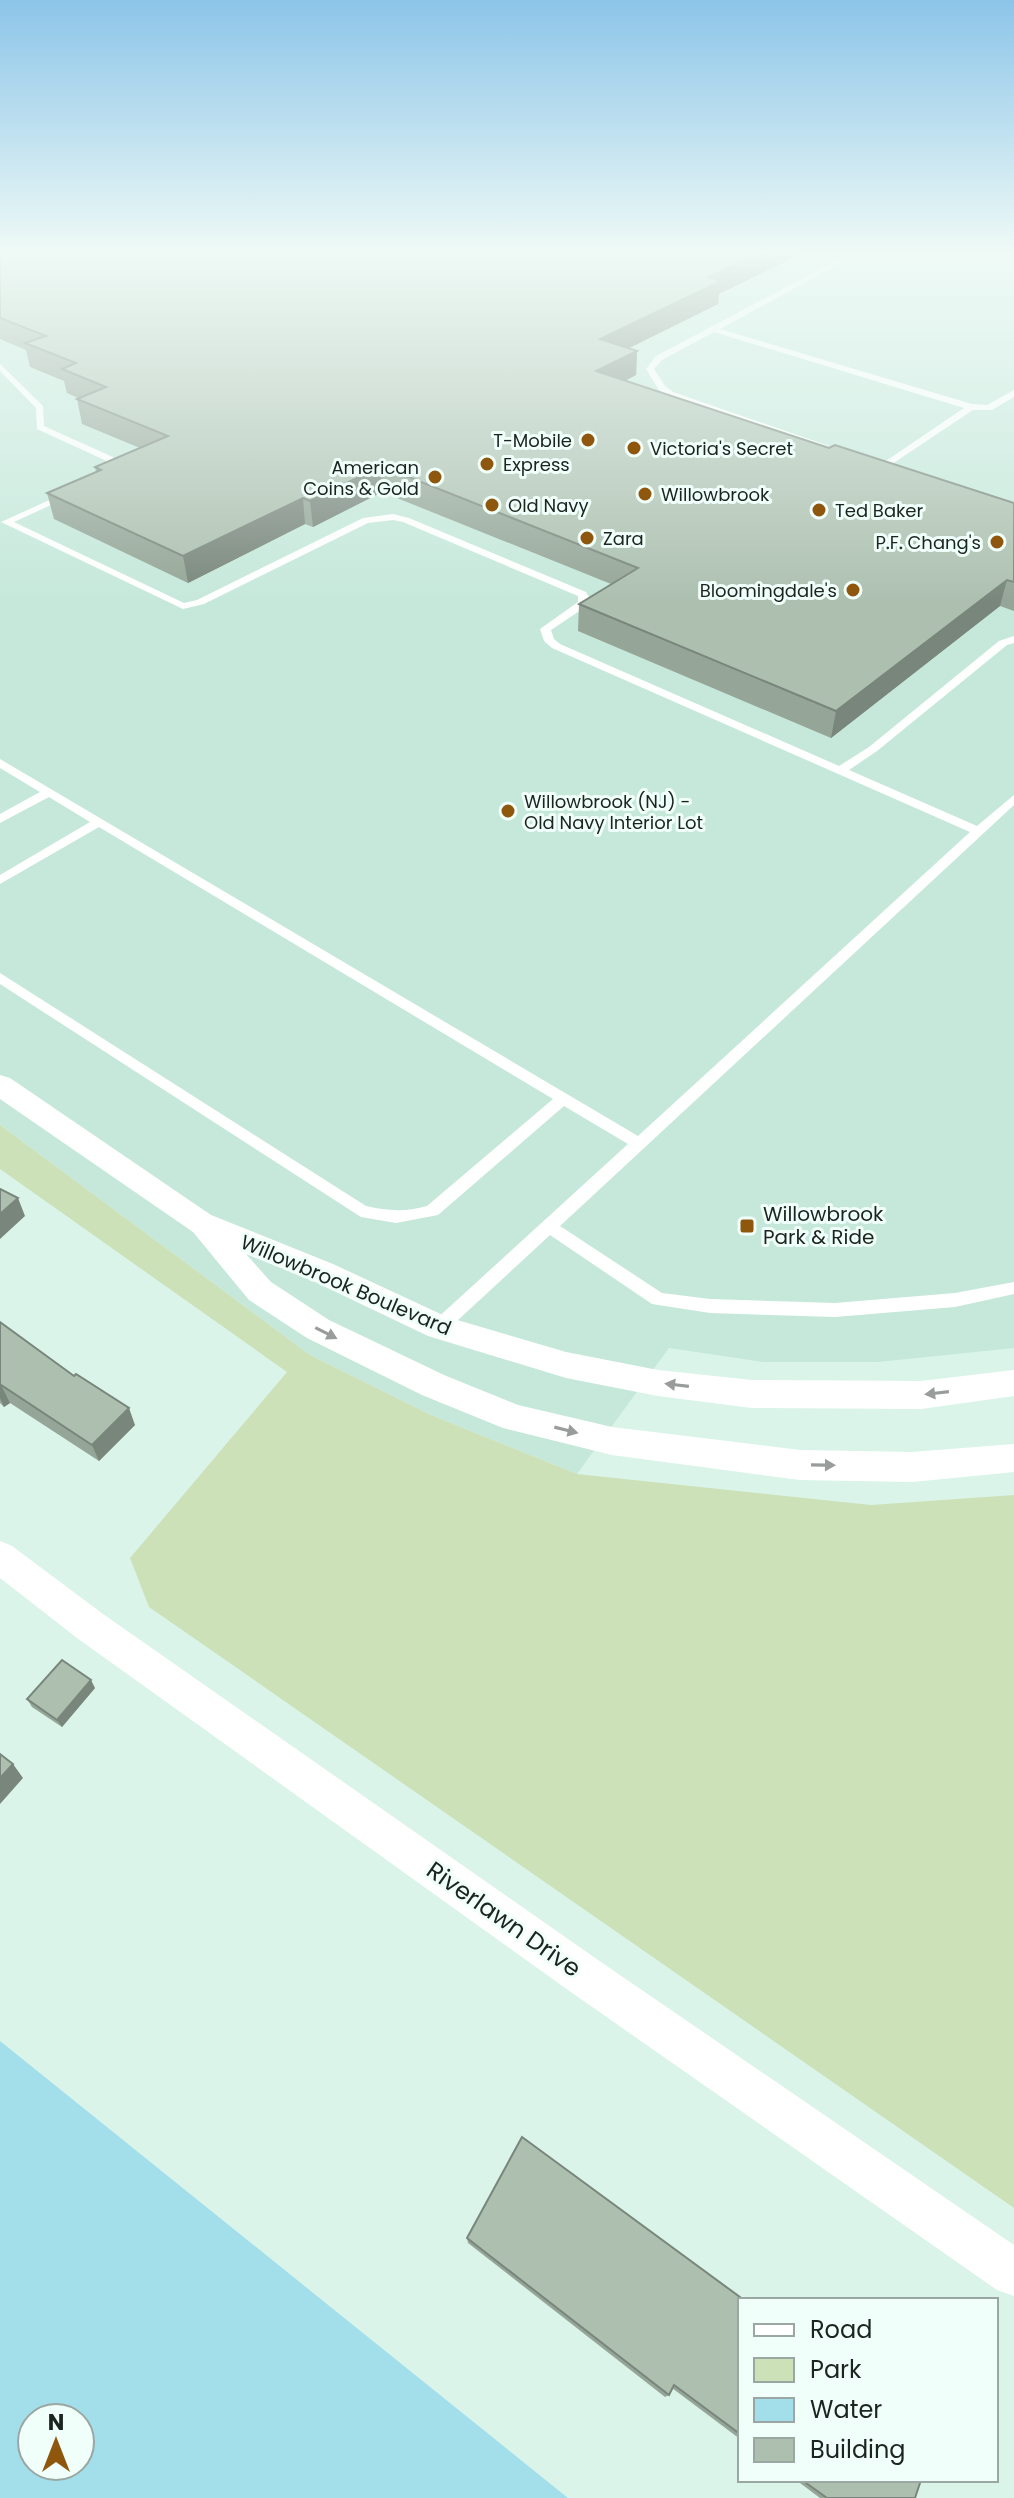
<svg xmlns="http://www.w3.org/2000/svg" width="1014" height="2498" viewBox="0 0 1014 2498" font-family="Poppins,sans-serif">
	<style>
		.built { fill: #c6e8db }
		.green { fill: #cde1b9 }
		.water { fill: #a3deeb; fill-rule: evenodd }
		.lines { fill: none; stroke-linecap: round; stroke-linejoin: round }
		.lane { fill: #fff; fill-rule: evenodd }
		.street { fill: #fff; fill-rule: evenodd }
		.wall { fill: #95a597 }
		.shaded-wall { fill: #79867b }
		.building { fill: #adc0b0; stroke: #79867b; stroke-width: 2 }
		.oneway { fill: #989c9b }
		.poi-dot { fill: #8f570e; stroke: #f0fff9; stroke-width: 3 }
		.labels { text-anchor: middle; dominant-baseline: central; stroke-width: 6; stroke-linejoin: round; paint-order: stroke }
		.far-poi-label { font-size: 18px; fill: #1b2421; stroke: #f0fff9; text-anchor: start }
		.poi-label { font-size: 20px; fill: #1b2421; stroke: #f0fff9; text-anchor: start }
		.street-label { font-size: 20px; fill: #1b2421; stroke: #f0fff9 }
		.near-street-label { font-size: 24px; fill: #1b2421; stroke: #f0fff9 }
	</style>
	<rect width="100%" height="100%" fill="#dbf4ea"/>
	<!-- built -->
	<path class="built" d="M0 252H1014V1348L878 1362H763L669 1348 577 1474 431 1415 310 1355 0 1125Z"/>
	<!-- green -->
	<path class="green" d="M0 1125 310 1355 431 1415 577 1474 871 1505 1014 1495V2208L149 1607 130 1558 287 1372 0 1169Z"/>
	<!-- water -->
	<path class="water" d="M0 2041 568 2498H0ZM32 2418H80V2466H32Z"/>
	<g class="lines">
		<!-- lane -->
		<path class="lane" d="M852 252H861L720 329 972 404 987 405 1014 390V397L992 410H973L880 472 875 469 877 467 964 408 714 332 662 360 654 369 665 386 673 392 852 454V458H846L667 396 659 390 646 369 656 356Z
			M0 364 43 406 44 426 115 458 124 468 116 477 108 475 114 468 109 462 37 429 36 408 0 371Z
			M67 492 75 494 14 522 184 603 197 600 363 518 393 514 409 518 586 592 590 599 587 606 551 630 554 639 560 644 839 766 869 747 999 641 1014 636V643L1007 645 877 751 849 770 977 826 1014 795V805L560 1226 662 1293 710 1299 835 1303 955 1293 1014 1282V1294L955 1307 835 1317 710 1313 652 1304 550 1235 445 1332H433L431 1327 433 1322 628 1144 564 1106 438 1215 396 1223 361 1217 0 984V973L366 1206C387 1211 406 1212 427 1206L553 1099 99 827 0 884V875L90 822 49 797 0 823V814L40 792 0 768V759L638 1136 970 832 552 648 544 641 540 629 578 602V596L403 522 393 520 368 523 204 604 183 609 1 522Z"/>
		<!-- street -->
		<path class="street" d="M0 1075 10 1078 211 1215 333 1264 447 1317 566 1352 658 1370 752 1380 921 1381 1014 1370V1396L921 1409 752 1408 658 1396 566 1378 428 1336 311 1280 246 1254 271 1282 329 1320 444 1375 518 1405 612 1427 800 1450 912 1452 1014 1444V1472L912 1482 800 1480 612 1455 503 1428 422 1395 307 1338 249 1300 193 1232 0 1099Z
			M0 1541 12 1546 103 1614 598 1960 1014 2245V2296L997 2290 568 1990 77 1638 0 1578Z"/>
	</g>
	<!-- wall -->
	<path class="wall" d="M0 252 719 294 718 304 629 348 637 351 636 375 625 381 829 448 1014 503V611L1000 606 831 738 578 631 579 604 611 584 382 492 313 527 305 524 188 583 54 519 47 493 96 472 95 467 140 448 82 424 77 399 78 398 67 393 64 381 30 367 26 350 0 339Z
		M0 1322 135 1425 99 1461 10 1403 4 1407 0 1403Z
		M95 1688 62 1727 32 1707 27 1699Z
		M467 2238 740 2300V2439L672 2388 669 2395 665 2397 468 2243Z
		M796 2480H921L915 2498H820Z"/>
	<!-- shaded-wall -->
	<path class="shaded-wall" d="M761 252H805L719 294 718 304 599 363 600 339 708 277Z
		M637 351 636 375 595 396 596 371Z
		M381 466 382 492 313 527 310 501Z
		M303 498 305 524 188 583 183 556Z
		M1007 580 1000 606 831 738 836 711Z
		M18 1198 25 1216 0 1239V1214Z
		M1 1385 10 1403 4 1407 0 1398V1387Z
		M129 1408 135 1425 99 1461 92 1445Z
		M91 1680 95 1688 62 1727 57 1720Z
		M13 1764 23 1778 0 1804V1778Z"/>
	<!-- building -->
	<path class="building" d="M0 252H761L708 277 721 281 600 339 637 351 596 371 829 448 835 445 1014 503V582L1007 580 836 711 579 604 638 568 381 466 310 501 303 498 183 556 47 493 101 470 95 467 168 436 77 399 106 387 62 369 76 363 25 343 46 336 0 318Z
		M0 1189 18 1198 0 1214Z
		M0 1322 74 1376 76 1374 129 1408 92 1445 1 1385 0 1387Z
		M62 1660 91 1680 57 1720 27 1699Z
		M0 1754 13 1764 0 1778Z
		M522 2137 744 2300H740V2434L674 2385 669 2395 467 2238Z
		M802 2480H921L915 2498H827Z"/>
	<!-- one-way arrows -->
	<defs><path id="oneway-solid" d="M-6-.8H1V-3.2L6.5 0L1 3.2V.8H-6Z" transform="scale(2)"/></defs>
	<g class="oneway">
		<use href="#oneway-solid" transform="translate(326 1333) rotate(27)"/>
		<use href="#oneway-solid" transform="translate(677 1385) rotate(-173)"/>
		<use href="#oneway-solid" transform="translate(937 1393) rotate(173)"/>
		<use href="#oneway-solid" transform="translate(566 1430) rotate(14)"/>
		<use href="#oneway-solid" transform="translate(823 1465) rotate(1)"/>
	</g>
	<!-- sky -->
	<linearGradient id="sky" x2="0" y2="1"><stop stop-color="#8cc5e9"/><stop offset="0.42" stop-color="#effaf6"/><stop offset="1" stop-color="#effaf6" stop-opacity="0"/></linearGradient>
	<rect width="1014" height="602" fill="url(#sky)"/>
	<!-- markers -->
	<g class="poi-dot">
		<circle cx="588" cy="440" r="8"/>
		<circle cx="634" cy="448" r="8"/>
		<circle cx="487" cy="464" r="8"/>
		<circle cx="435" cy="477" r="8"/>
		<circle cx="645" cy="494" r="8"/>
		<circle cx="492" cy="505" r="8"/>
		<circle cx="819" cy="510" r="8"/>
		<circle cx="587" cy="538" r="8"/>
		<circle cx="997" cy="542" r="8"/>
		<circle cx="853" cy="590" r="8"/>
		<circle cx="508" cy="811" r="8"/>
		<rect x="739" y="1218" width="16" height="16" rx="4"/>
	</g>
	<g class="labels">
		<!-- far-poi labels -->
		<g class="far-poi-label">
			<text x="572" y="440" text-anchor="end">T-Mobile</text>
			<text x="650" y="448">Victoria's Secret</text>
			<text x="503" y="464">Express</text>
			<text x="419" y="467" text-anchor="end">American<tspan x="419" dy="21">Coins &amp; Gold</tspan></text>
			<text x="661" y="494">Willowbrook</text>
			<text x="508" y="505">Old Navy</text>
			<text x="835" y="510">Ted Baker</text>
			<text x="603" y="538">Zara</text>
			<text x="981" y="542" text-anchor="end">P.F. Chang's</text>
			<text x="837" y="590" text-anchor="end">Bloomingdale's</text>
			<text x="524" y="801">Willowbrook (NJ) -<tspan x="524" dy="21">Old Navy Interior Lot</tspan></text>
		</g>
		<!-- poi labels -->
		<g class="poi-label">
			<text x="763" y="1214">Willowbrook<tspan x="763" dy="23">Park &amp; Ride</tspan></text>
		</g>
		<!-- street labels -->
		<g class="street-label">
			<text transform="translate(346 1285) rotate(23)">Willowbrook Boulevard</text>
		</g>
		<!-- near-street labels -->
		<g class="near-street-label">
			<text transform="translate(504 1919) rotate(35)">Riverlawn Drive</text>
		</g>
	</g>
	<!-- legend -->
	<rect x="738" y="2298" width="260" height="184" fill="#f0fff9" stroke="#9ba7a3" stroke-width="2"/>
	<rect x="754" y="2324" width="40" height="12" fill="#ffffff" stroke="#9ba7a3" stroke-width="2"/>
	<text x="810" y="2338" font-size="24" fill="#1b2421">Road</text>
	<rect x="754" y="2358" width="40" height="24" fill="#cde1b9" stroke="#9ba7a3" stroke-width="2"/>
	<text x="810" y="2378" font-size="24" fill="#1b2421">Park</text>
	<rect x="754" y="2398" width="40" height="24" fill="#a3deeb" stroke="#9ba7a3" stroke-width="2"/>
	<text x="810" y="2418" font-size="24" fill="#1b2421">Water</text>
	<rect x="754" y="2438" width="40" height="24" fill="#adc0b0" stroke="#9ba7a3" stroke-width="2"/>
	<text x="810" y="2458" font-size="24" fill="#1b2421">Building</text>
	<!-- north arrow -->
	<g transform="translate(56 2442)"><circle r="38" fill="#f0fff9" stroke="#9ba7a3" stroke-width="2"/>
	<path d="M0-6L14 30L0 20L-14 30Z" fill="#8f570e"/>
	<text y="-12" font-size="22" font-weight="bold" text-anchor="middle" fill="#1b2421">N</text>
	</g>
</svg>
